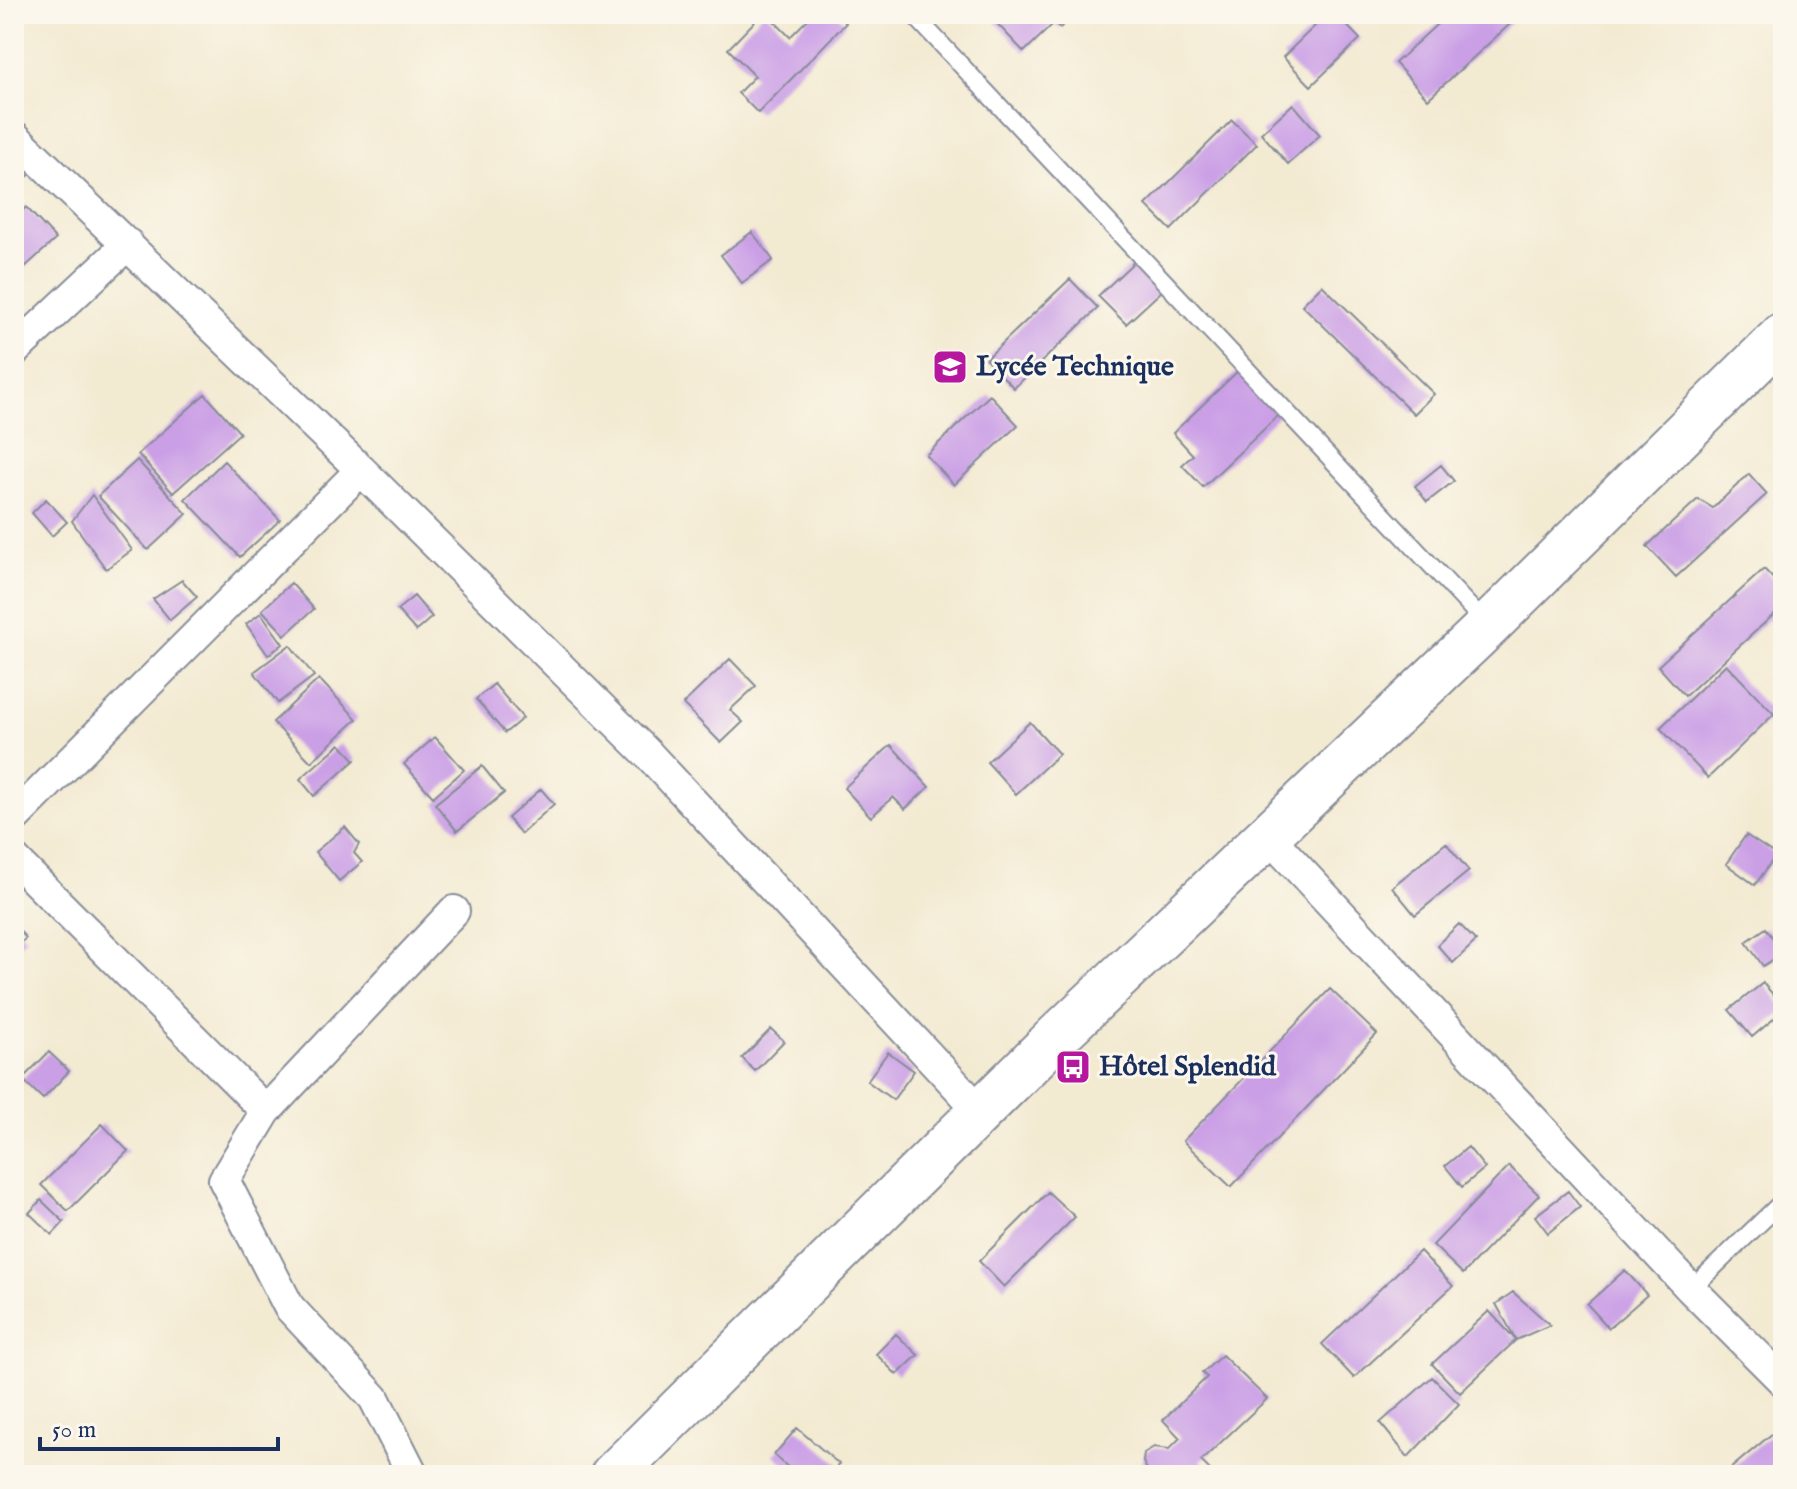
<svg xmlns="http://www.w3.org/2000/svg" width="1797" height="1489" viewBox="0 0 1797 1489" font-family="'IM FELL English',serif">
	<style>
		.building { fill: #ca9fe6 }
		.lines { fill: none; stroke-linecap: round; stroke-linejoin: round }
		.lane-casing { stroke: #878c98; stroke-width: 20 }
		.street-casing { stroke: #878c98; stroke-width: 34 }
		.primary-casing { stroke: #878c98; stroke-width: 48 }
		.lane { stroke: #fff; stroke-width: 16 }
		.street { stroke: #fff; stroke-width: 30 }
		.primary { stroke: #fff; stroke-width: 44 }
		.labels { text-anchor: middle; dominant-baseline: central; stroke-width: 6; stroke-linejoin: round; paint-order: stroke }
		.poi-label { font-size: 28px; font-weight: bold; fill: #1b2f5e; stroke: #fbf7ec; text-anchor: start }
	</style>
	<rect width="100%" height="100%" fill="#fbf7ec"/>
	<filter id="ink" filterUnits="userSpaceOnUse"><feTurbulence type="fractalNoise" baseFrequency=".0125" numOctaves="2"/><feDisplacementMap in="SourceGraphic" scale="16" xChannelSelector="R" yChannelSelector="G"/><feConvolveMatrix kernelMatrix="1 2 1 2 8 2 1 2 1" color-interpolation-filters="sRGB"/></filter>
	<filter id="wash" filterUnits="userSpaceOnUse"><feTurbulence type="fractalNoise" baseFrequency=".006" numOctaves="4" result="noise"/><feDisplacementMap in="SourceGraphic" scale="32" xChannelSelector="R" yChannelSelector="G"/><feGaussianBlur stdDeviation="1.8" result="paint"/><feColorMatrix in="noise" values="0 0 0 0 0 0 0 0 0 0 0 0 0 0 0 0 0 1.4 0 .05"/><feComposite in="paint" operator="in"/></filter>
	<g filter="url(#wash)">
		<rect width="100%" height="100%" fill="#f3ead2"/>
		<g id="blocks">
			<!-- building -->
			<path class="building" d="M762 14H767L790 37 813 14H836L846 23 758 113 738 93 755 76 728 49Z
				M988 14H1074L1060 28 1054 23 1024 52Z
				M1327 14H1336L1360 39 1311 86 1283 57Z
				M1448 14H1521L1428 99 1395 63Z
				M1293 104 1320 135 1288 164 1261 133Z
				M1232 120 1257 144 1171 230 1146 205Z
				M14 148 35 171 14 186Z
				M26 207 56 239 14 277V219Z
				M752 232 773 260 742 283 721 255Z
				M1135 261 1163 290 1126 324 1098 296Z
				M1070 279 1098 308 1014 388 986 359Z
				M1322 285 1434 394 1414 414 1302 305Z
				M1239 370 1280 414 1203 487 1182 465 1193 455 1173 433Z
				M205 394 240 433 173 493 138 454Z
				M990 395 1018 425 954 485 926 455Z
				M137 460 187 514 148 550 98 496Z
				M224 461 280 520 240 557 185 499Z
				M1441 465 1454 481 1427 502 1415 486Z
				M1749 474 1767 494 1676 577 1647 546 1698 499 1713 508Z
				M92 495 132 550 106 569 72 521Z
				M46 499 67 522 52 536 32 513Z
				M1764 569 1783 589V606L1685 696 1658 666Z
				M182 580 197 597 170 620 153 599Z
				M291 583 314 609 285 635 262 610Z
				M414 596 432 617 416 631 397 610Z
				M261 613 283 644 268 655 246 624Z
				M290 645 314 676 278 703 254 672Z
				M730 659 756 686 730 710 743 722 721 743 683 704Z
				M1726 664 1774 714 1708 778 1660 728Z
				M319 679 357 719 311 762 273 722Z
				M494 684 523 718 505 733 476 699Z
				M1030 722 1059 754 1016 794 987 762Z
				M435 737 464 770 433 797 404 764Z
				M340 744 355 760 314 796 300 779Z
				M891 745 929 787 905 809 893 797 871 817 844 788Z
				M482 766 504 793 457 831 435 804Z
				M541 789 554 804 521 834 508 818Z
				M345 827 359 844 354 853 362 862 339 881 315 852Z
				M1746 835 1776 855 1755 885 1726 864Z
				M1446 843 1469 871 1415 915 1392 887Z
				M1459 924 1476 941 1453 963 1437 945Z
				M14 925 26 938 14 950Z
				M1766 928 1783 953 1763 966 1746 942Z
				M1763 983 1783 1006V1011L1752 1037 1729 1010Z
				M1330 989 1377 1034 1231 1187 1183 1141Z
				M771 1029 784 1041 755 1071 742 1058Z
				M49 1052 69 1071 43 1099 22 1079Z
				M888 1052 914 1071 893 1100 867 1081Z
				M102 1124 128 1151 68 1211 41 1185Z
				M1468 1147 1485 1168 1462 1187 1445 1166Z
				M1509 1166 1539 1195 1463 1274 1433 1245Z
				M1568 1191 1580 1207 1548 1233 1535 1216Z
				M1048 1192 1075 1217 1004 1287 979 1261Z
				M41 1200 64 1222 52 1235 29 1213Z
				M1420 1251 1453 1286 1354 1378 1322 1344Z
				M1625 1270 1647 1295 1609 1328 1587 1304Z
				M1513 1292 1550 1325 1516 1340 1496 1304Z
				M1489 1311 1516 1340 1460 1393 1432 1364Z
				M896 1334 918 1355 897 1375 876 1354Z
				M1222 1355 1267 1399 1201 1461 1215 1475H1150L1143 1462 1144 1453 1154 1447 1169 1449 1180 1438 1163 1420 1207 1377 1202 1373Z
				M1432 1377 1459 1404 1408 1457 1380 1423Z
				M797 1428 839 1464 830 1475H797L774 1455Z
				M1779 1428 1783 1433V1475H1735L1730 1469Z"/>
		</g>
	</g>
	<g filter="url(#ink)">
		<use href="#blocks" fill-opacity="0" stroke="#878c98" stroke-width="2"/>
		<g class="lines">
			<defs>
				<path id="lane" d="M913 14 1487 625
					M1691 1289 1783 1201"/>
				<path id="street" d="M14 136 361 470
					M14 351 128 244
					M14 818 361 470 649 755 981 1112
					M1269 837 1691 1289 1783 1381
					M14 859 266 1111
					M413 1475 374 1398 289 1307 224 1180 266 1111 454 911"/>
				<path id="primary" d="M613 1475 1058 1035 1488 626 1783 335"/>
			</defs>
			<!-- lane casing -->
			<use href="#lane" class="lane-casing"/>
			<!-- street casing -->
			<use href="#street" class="street-casing"/>
			<!-- primary casing -->
			<use href="#primary" class="primary-casing"/>
			<!-- lane -->
			<use href="#lane" class="lane"/>
			<!-- street -->
			<use href="#street" class="street"/>
			<!-- primary -->
			<use href="#primary" class="primary"/>
		</g>
	</g>
	<!-- icons -->
	<defs>
		<symbol id="school-square" viewBox="-11 -11 22 22"><rect x="-9" y="-9" width="18" height="18" rx="4" fill="#b5179e" stroke="#fbf7ec"/><path d="M0-5L7-2L0 1L-7-2ZM-4 1L0 2.5L4 1V4Q0 6-4 4Z" fill="#fff"/></symbol>
		<symbol id="bus-square" viewBox="-11 -11 22 22"><rect x="-9" y="-9" width="18" height="18" rx="4" fill="#b5179e" stroke="#fbf7ec"/><path d="M-5-6H5V4H4V6H2V4H-2V6H-4V4H-5ZM-3.5-4V0h7V-4ZM-3.5 1.2v1.5H-2V1.2ZM2 1.2v1.5H3.5V1.2Z" fill="#fff"/></symbol>
	</defs>
	<g fill-rule="evenodd">
		<use href="#school-square" x="930" y="347" width="40" height="40"/>
		<use href="#bus-square" x="1053" y="1047" width="40" height="40"/>
	</g>
	<g class="labels">
		<!-- poi labels -->
		<g class="poi-label">
			<text x="976" y="367">Lycée Technique</text>
			<text x="1099" y="1067">Hôtel Splendid</text>
		</g>
	</g>
	<!-- margin -->
	<rect width="1797" height="1489" fill="none" stroke="#fbf7ec" stroke-width="48"/>
	<!-- scale -->
	<path d="M40 1437v12h238v-12" fill="none" stroke="#1b2f5e" stroke-width="4"/>
	<text x="52" y="1437" font-size="24" fill="#1b2f5e" stroke="#fbf7ec" stroke-width="6" paint-order="stroke">50 m</text>
</svg>
